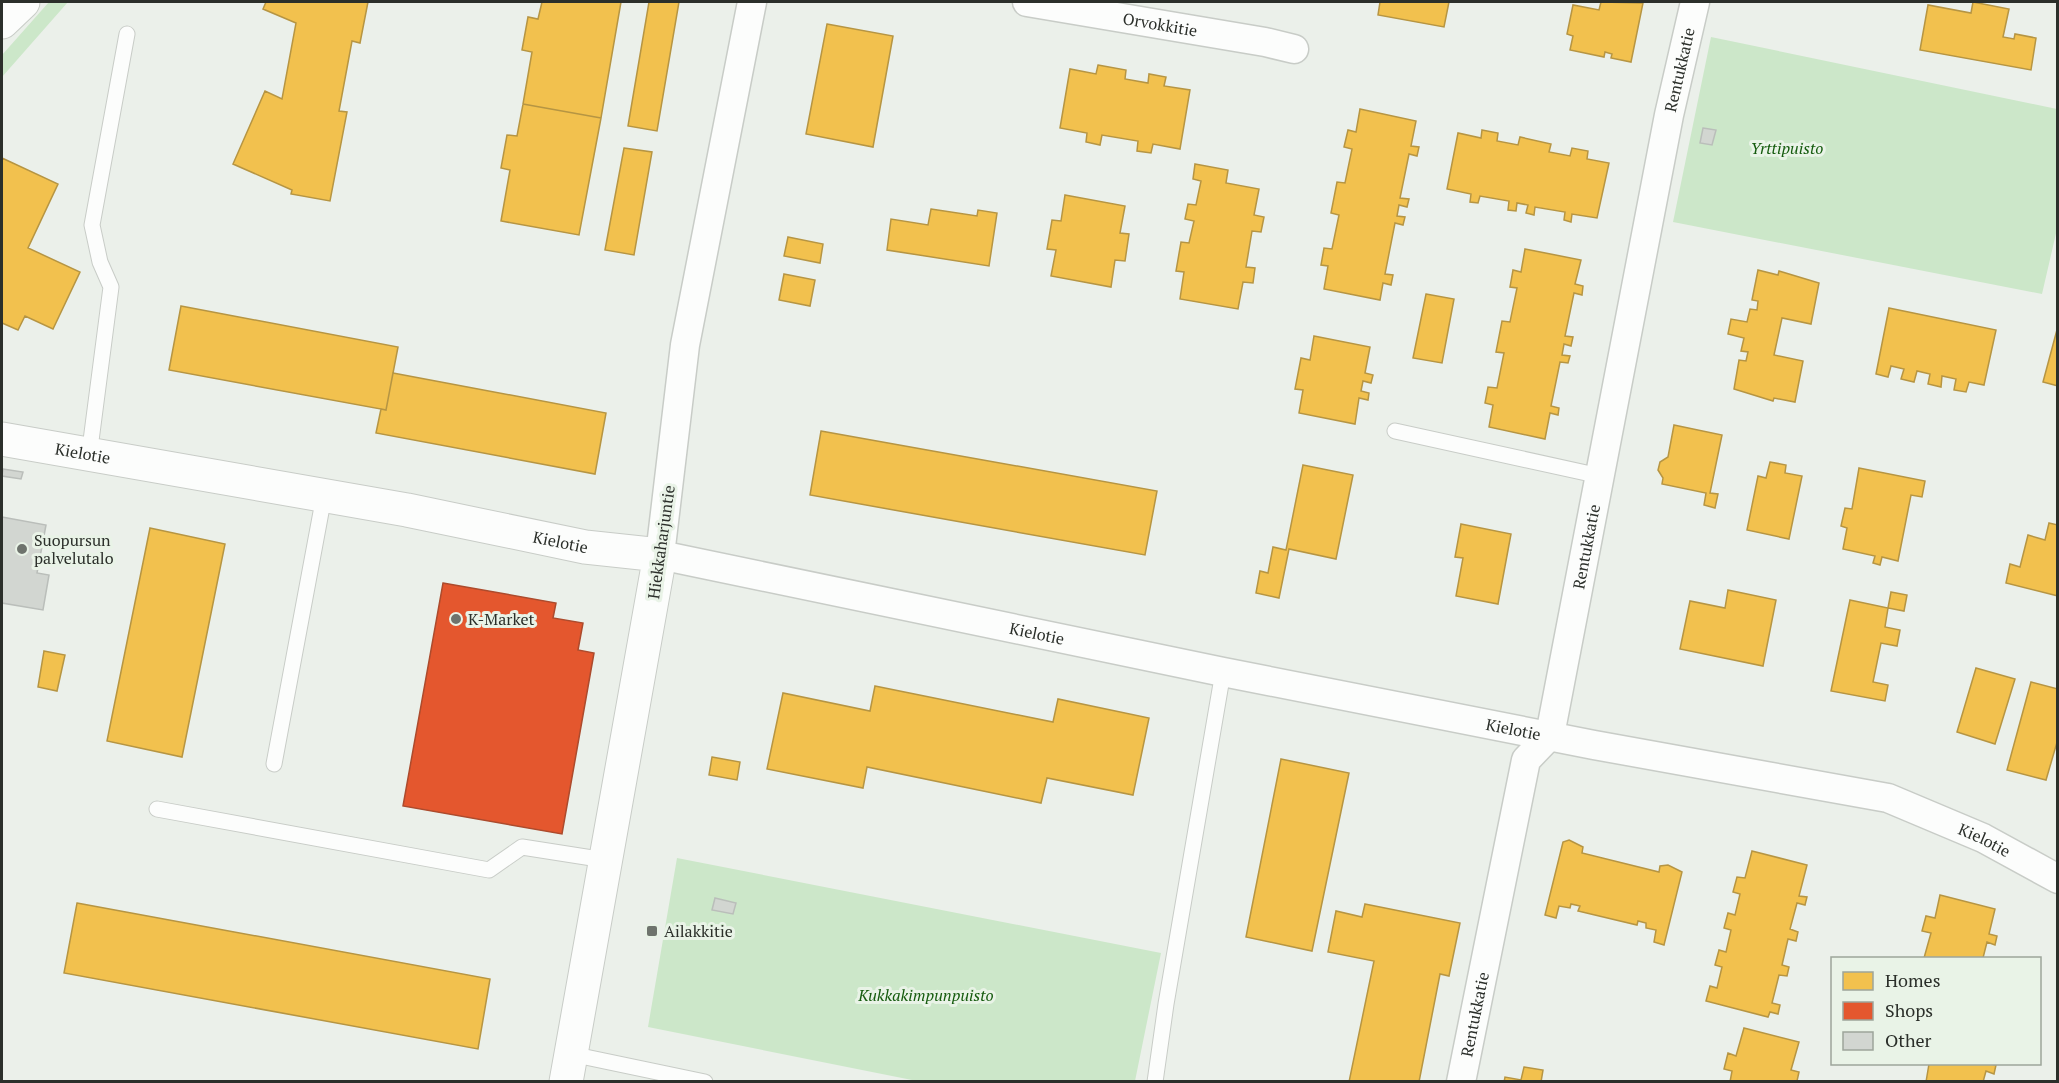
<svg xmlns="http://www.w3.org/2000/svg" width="2059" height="1083" viewBox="0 0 2059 1083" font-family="'PT Serif',serif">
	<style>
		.green { fill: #cce7c9 }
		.homes { fill: #f2c14e; stroke: #b69543; stroke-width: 1.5 }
		.shops { fill: #e4572e; stroke: #ac4b2d; stroke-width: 1.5 }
		.building { fill: #d2d6d1; stroke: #babeba; stroke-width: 1.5 }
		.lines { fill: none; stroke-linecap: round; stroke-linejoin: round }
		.lane-casing { stroke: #c8ccc7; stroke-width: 17 }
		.street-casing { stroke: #c8ccc7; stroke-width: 31 }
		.secondary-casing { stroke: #c8ccc7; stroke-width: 35 }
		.lane { stroke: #fcfdfc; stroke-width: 15 }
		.street { stroke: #fcfdfc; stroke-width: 28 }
		.secondary { stroke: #fcfdfc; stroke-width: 33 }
		.poi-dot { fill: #6e736d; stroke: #e9f3e7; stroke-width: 2 }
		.labels { text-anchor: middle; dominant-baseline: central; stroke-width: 6; stroke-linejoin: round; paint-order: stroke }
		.street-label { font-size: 16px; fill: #2b2f2a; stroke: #e9f3e7 }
		.park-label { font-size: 16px; font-style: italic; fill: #155b0e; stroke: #e9f3e7 }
		.poi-label { font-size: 16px; fill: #2b2f2a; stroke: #e9f3e7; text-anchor: start }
	</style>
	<rect width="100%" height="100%" fill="#ebf0ea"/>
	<!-- green -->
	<path class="green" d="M49 2H68L2 77V55Z
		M1711 37 2057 109V229L2042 294 1673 222Z
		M677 858 1161 953 1135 1081H917L648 1027Z"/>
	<!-- homes -->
	<path class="homes" d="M266 2H368L360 43 352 41 339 111 347 112 330 201 291 194 292 190 233 164 265 91 282 99 296 23 263 9Z
		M542 2H621L601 118 523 104 532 52 522 50 528 17 538 19Z
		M649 2H679L657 131 628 126Z
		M1380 2H1449L1444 27 1378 15Z
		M1601 2 1643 3 1631 62 1611 58 1612 54 1605 52 1604 57 1570 50 1573 36 1567 34 1573 5 1599 10Z
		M1973 2 2009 9 2003 37 2014 39 2015 34 2036 38 2031 70 1920 50 1928 5 1971 13Z
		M827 24 893 36 873 147 806 134Z
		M1098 65 1126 70 1125 79 1148 83 1149 74 1166 77 1164 86 1190 90 1180 149 1153 144 1151 153 1137 151 1138 141 1102 135 1100 145 1086 142 1087 133 1060 128 1070 69 1096 74Z
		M523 104 601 118 579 235 501 221 510 170 501 168 507 135 517 136Z
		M1360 109 1416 121 1411 146 1419 147 1417 156 1409 154 1400 198 1409 199 1407 207 1399 205 1397 216 1405 217 1403 225 1395 223 1385 274 1393 275 1391 285 1383 283 1380 300 1324 289 1328 266 1321 265 1324 248 1332 249 1339 215 1331 213 1337 182 1345 183 1352 149 1344 147 1348 130 1356 132Z
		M1482 130 1498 133 1497 141 1518 145 1520 137 1551 144 1549 152 1570 156 1572 148 1588 151 1587 159 1609 163 1597 218 1572 214 1571 222 1564 220 1565 212 1535 207 1534 215 1526 213 1528 205 1517 203 1516 211 1508 210 1509 201 1480 196 1478 203 1470 202 1471 194 1447 189 1458 133 1481 138Z
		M624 148 652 152 634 255 605 250Z
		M2 158 58 184 28 248 80 272 53 329 25 316 18 330 2 323Z
		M1195 164 1228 170 1226 183 1259 189 1254 215 1264 217 1261 232 1252 231 1246 267 1255 268 1253 283 1243 282 1238 309 1180 299 1184 272 1176 271 1181 242 1189 243 1194 221 1185 219 1188 204 1196 205 1201 181 1193 179Z
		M1065 195 1125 206 1120 233 1129 234 1125 261 1115 260 1111 287 1051 276 1056 250 1047 249 1052 220 1061 221Z
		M931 209 977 216 978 210 997 213 989 266 887 250 891 219 928 225Z
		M788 237 823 244 820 263 784 256Z
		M1525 249 1581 260 1575 284 1583 286 1582 295 1574 293 1565 336 1573 337 1571 346 1564 344 1562 355 1570 356 1568 363 1560 362 1551 406 1559 408 1558 415 1550 413 1545 439 1489 427 1493 405 1485 403 1488 387 1497 388 1504 353 1496 352 1502 321 1510 322 1517 288 1510 287 1513 270 1521 272Z
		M1758 270 1778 275 1779 271 1819 283 1811 324 1782 318 1774 355 1803 361 1795 402 1774 398 1773 401 1734 389 1739 360 1746 361 1748 352 1741 351 1744 338 1728 334 1731 319 1747 322 1750 309 1757 310 1758 301 1752 300Z
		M784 274 815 280 810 306 779 300Z
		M1426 294 1454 299 1442 363 1413 358Z
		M181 306 398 347 386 410 169 370Z
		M1889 308 1996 330 1984 385 1969 382 1966 392 1954 390 1956 379 1942 376 1941 387 1928 384 1930 374 1917 371 1914 382 1901 379 1904 369 1891 366 1888 377 1876 374Z
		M2058 326V386L2043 382Z
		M1314 336 1370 347 1365 373 1373 375 1371 383 1363 381 1361 391 1369 393 1368 400 1359 398 1355 424 1299 413 1303 390 1295 389 1301 358 1310 360Z
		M393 373 606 413 595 474 376 433 381 409 386 410Z
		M1674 425 1722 435 1710 493 1718 494 1715 508 1704 505 1706 493 1662 484 1663 478 1658 470 1660 462 1668 457Z
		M821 431 1157 491 1145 555 810 495Z
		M1770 462 1786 465 1785 473 1802 476 1789 539 1747 530 1758 476 1766 478Z
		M1303 465 1353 475 1336 559 1289 549 1279 598 1256 593 1260 571 1268 573 1273 547 1286 550Z
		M1859 468 1925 481 1922 497 1911 495 1898 561 1882 557 1880 565 1873 563 1875 556 1843 549 1847 528 1841 526 1845 508 1852 509Z
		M2049 523 2058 525V596L2006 583 2010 564 2020 567 2028 535 2045 540Z
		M1461 524 1511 534 1498 604 1456 596 1463 558 1455 557Z
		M150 528 225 544 182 757 107 741Z
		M1728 590 1776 600 1763 666 1680 649 1690 601 1725 608Z
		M1891 592 1907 595 1904 611 1888 608Z
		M1850 600 1888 608 1885 627 1900 630 1897 646 1881 643 1873 682 1888 685 1885 701 1831 691Z
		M44 651 65 655 57 691 38 687Z
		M1976 668 2015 679 1995 744 1957 732Z
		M2031 682 2058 689V739L2046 780 2007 770Z
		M875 686 1053 722 1058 699 1149 718 1133 795 1047 778 1041 803 867 767 863 788 767 769 783 693 870 711Z
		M712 757 740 762 737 780 709 775Z
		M1281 759 1349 773 1312 951 1246 937Z
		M1569 840 1583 847 1582 853 1659 872 1660 866 1668 865 1682 872 1664 945 1654 942 1656 930 1646 928V923L1638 921 1637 925 1578 911 1580 906 1571 904 1570 908 1559 906 1556 918 1545 915 1563 842Z
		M1752 851 1807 865 1799 896 1807 897 1805 905 1797 903 1790 929 1798 932 1796 941 1788 939 1782 965 1789 967 1787 976 1779 975 1772 1003 1780 1005 1778 1014 1770 1012 1768 1017 1706 1001 1710 986 1717 988 1722 967 1715 965 1719 950 1726 952 1731 930 1724 928 1728 913 1735 915 1740 894 1733 892 1737 877 1745 878Z
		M1940 895 1995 909 1989 934 1997 936 1995 945 1987 942 1983 958H1924L1931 933 1922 931 1926 916 1935 918Z
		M77 903 490 979 478 1049 64 973Z
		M1365 904 1460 923 1449 976 1440 974 1419 1082H1349L1374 961 1328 952 1336 911 1362 917Z
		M1744 1028 1799 1042 1791 1070 1799 1072 1797 1081 1730 1082 1732 1071 1724 1069 1728 1053 1736 1056Z
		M1929 1064H1990L1996 1065 1994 1074 1986 1071 1983 1082H1926Z
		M1524 1067 1543 1070 1541 1082H1504L1505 1077 1521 1080Z"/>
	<!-- shops -->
	<path class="shops" d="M443 583 556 603 553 618 583 623 578 650 594 653 562 834 403 806Z"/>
	<!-- building -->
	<path class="building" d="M1703 128 1716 130 1712 145 1700 143Z
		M3 469 23 472 21 479 2 476Z
		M2 517 46 525 37 573 49 575 43 610 2 603Z
		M715 898 736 903 733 914 712 910Z"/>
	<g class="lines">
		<defs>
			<path id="lane" d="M1395 431 1600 476
				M89 456 111 287 100 262 92 225 127 34
				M274 764 324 496
				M157 809 489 870 522 847 605 860
				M571 1054 705 1082
				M1155 1082 1166 1004 1223 672"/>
			<g id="street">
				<path id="s1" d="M752 2 685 345 660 555 1223 672 1594 745 1888 798 1983 838 2058 879"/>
				<path id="s2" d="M1027 2 1265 42 1294 49"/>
				<path id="s3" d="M1461 1082 1526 760 1550 735 1669 115 1695 2"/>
			</g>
			<g id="secondary">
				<path d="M2 22 23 2"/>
				<path id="s4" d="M2 439 407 510 585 547 660 555 566 1082"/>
			</g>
		</defs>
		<!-- lane casing -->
		<use href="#lane" class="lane-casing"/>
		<!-- street casing -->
		<use href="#street" class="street-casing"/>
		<!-- secondary casing -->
		<use href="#secondary" class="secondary-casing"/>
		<!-- lane -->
		<use href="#lane" class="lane"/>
		<!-- street -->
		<use href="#street" class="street"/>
		<!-- secondary -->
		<use href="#secondary" class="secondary"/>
	</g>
	<!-- markers -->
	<g class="poi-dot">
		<circle cx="22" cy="549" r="6"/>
		<circle cx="456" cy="619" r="6"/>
		<rect x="646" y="925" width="12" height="12" rx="3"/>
	</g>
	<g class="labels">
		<!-- street labels -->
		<g class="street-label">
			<text stroke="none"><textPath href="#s2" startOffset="135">Orvokkitie</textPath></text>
			<text stroke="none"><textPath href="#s3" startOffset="1041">Rentukkatie</textPath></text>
			<text stroke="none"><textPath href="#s4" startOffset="82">Kielotie</textPath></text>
			<text stroke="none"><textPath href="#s4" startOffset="568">Kielotie</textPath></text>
			<text transform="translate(661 542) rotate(-82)">Hiekkaharjuntie</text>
			<text stroke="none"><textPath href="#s3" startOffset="555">Rentukkatie</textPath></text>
			<text stroke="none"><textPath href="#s1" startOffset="946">Kielotie</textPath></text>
			<text stroke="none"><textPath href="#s1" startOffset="1432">Kielotie</textPath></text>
			<text stroke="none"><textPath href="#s1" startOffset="1918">Kielotie</textPath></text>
			<text stroke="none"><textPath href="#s3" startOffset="69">Rentukkatie</textPath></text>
		</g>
		<!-- park labels -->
		<g class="park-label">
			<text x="1787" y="148">Yrttipuisto</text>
			<text x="926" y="995">Kukkakimpunpuisto</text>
		</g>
		<!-- poi labels -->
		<g class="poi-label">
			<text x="34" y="540">Suopursun<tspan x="34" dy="18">palvelutalo</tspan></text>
			<text x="468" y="619">K-Market</text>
			<text x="664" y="931">Ailakkitie</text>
		</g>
	</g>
	<!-- border -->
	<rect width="2059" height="1083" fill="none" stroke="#2b2f2a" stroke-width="6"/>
	<!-- legend -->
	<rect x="1831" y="957" width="210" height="108" fill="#e9f3e7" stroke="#9da59b" stroke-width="1.5"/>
	<rect x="1843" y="972" width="30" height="18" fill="#f2c14e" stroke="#9da59b" stroke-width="1.5"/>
	<text x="1885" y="987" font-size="18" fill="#2b2f2a">Homes</text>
	<rect x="1843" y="1002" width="30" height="18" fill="#e4572e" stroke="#9da59b" stroke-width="1.5"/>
	<text x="1885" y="1017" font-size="18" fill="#2b2f2a">Shops</text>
	<rect x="1843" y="1032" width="30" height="18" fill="#d2d6d1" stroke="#9da59b" stroke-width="1.5"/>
	<text x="1885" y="1047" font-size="18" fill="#2b2f2a">Other</text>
</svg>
